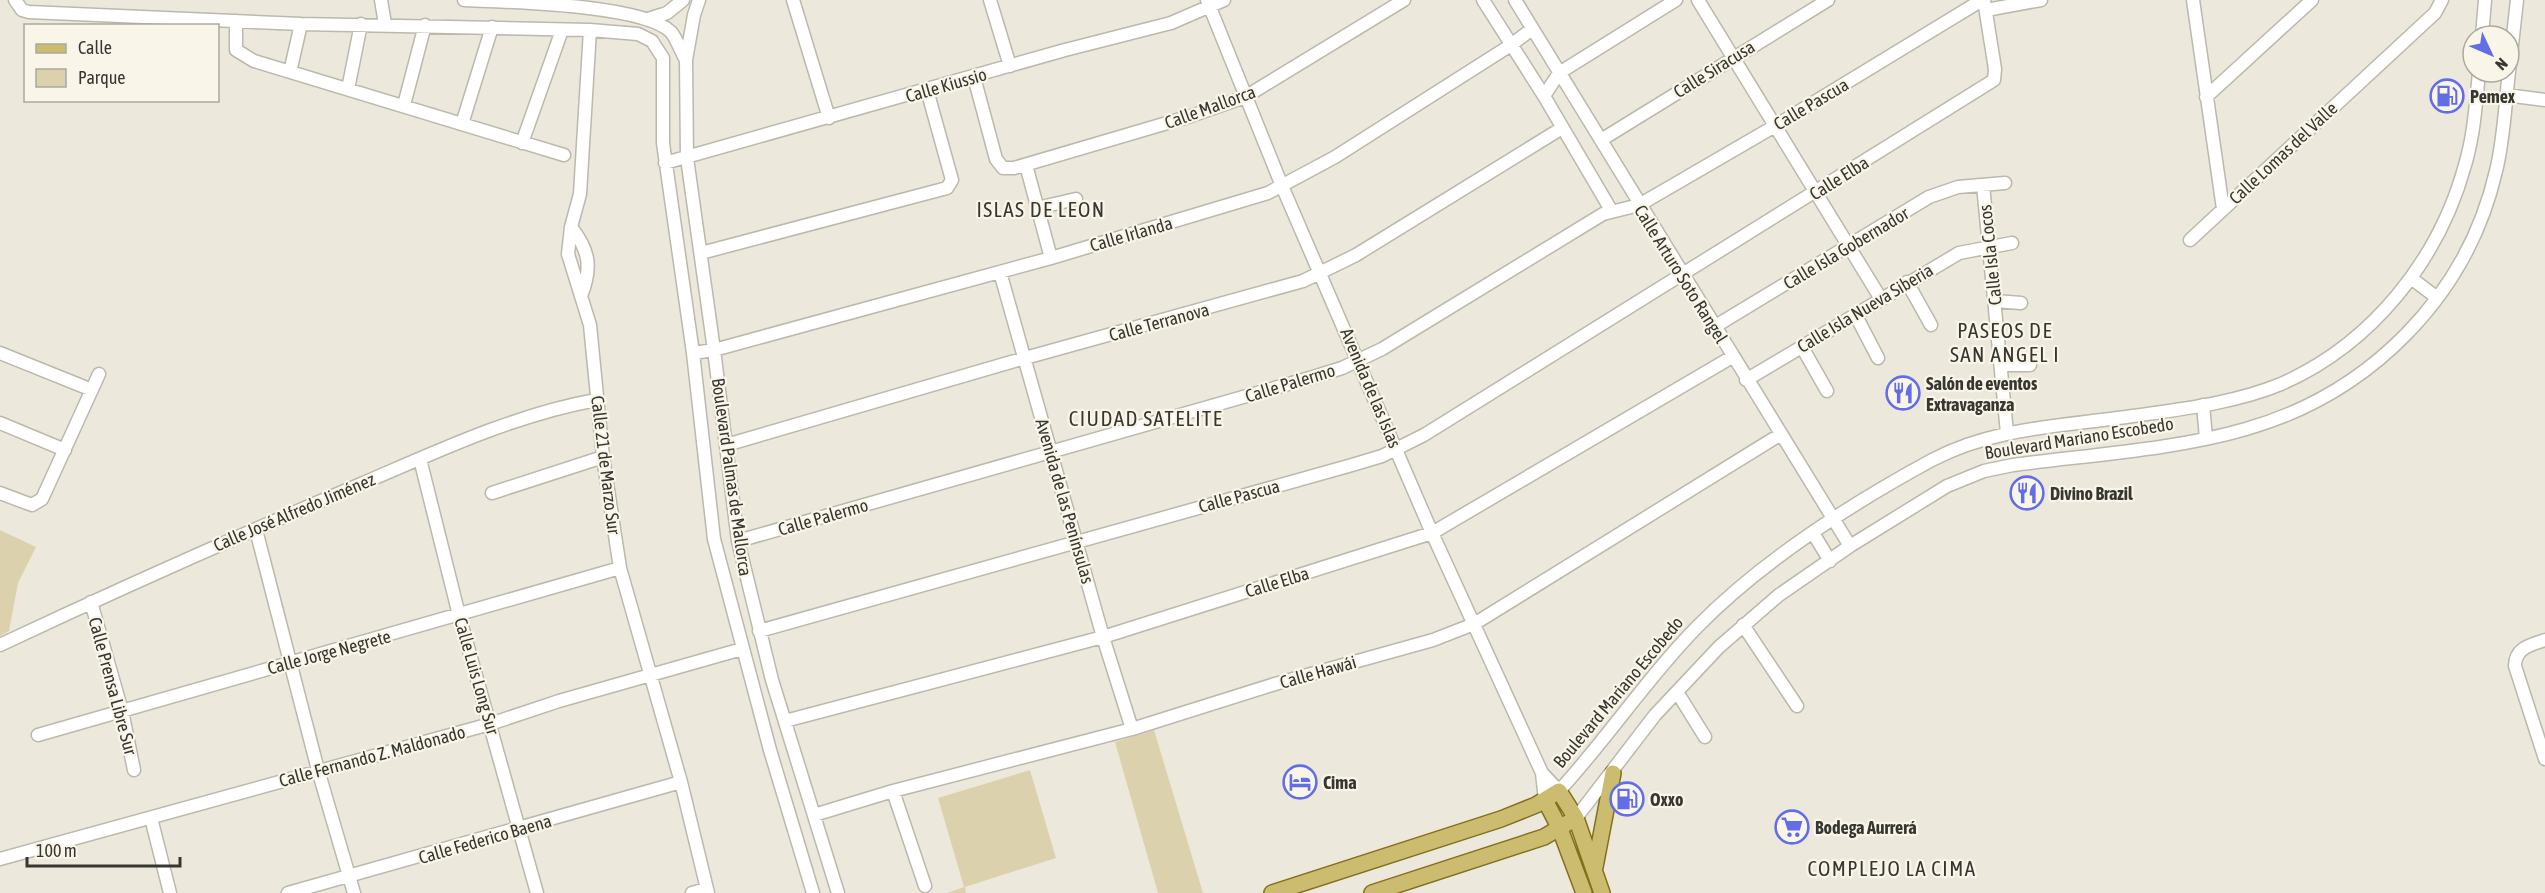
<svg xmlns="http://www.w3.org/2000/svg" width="2545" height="893" viewBox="0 0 2545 893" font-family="'Asap Condensed',sans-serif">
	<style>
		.green { fill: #dbd2ad }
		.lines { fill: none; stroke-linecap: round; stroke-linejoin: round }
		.minor-casing { stroke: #bbb8ac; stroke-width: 15 }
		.major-casing { stroke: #82701c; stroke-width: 18 }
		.minor { stroke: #fff; stroke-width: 12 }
		.major { stroke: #ccbc70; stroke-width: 15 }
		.labels { text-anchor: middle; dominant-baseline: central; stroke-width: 4.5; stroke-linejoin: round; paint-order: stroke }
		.street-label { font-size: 18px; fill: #373631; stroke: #f9f6e9 }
		.poi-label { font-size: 18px; font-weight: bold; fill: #373631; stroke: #f9f6e9; text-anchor: start }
		.quarter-label { font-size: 21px; letter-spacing: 1.5px; fill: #373631; stroke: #f9f6e9 }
	</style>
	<rect width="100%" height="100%" fill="#ece9dc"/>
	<!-- green -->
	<path class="green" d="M0 530 36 547 18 583 9 631 0 636Z
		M1154 730 1203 893H1158L1115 742Z
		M1030 770 1056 858 965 887 966 893H947L964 887 938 798Z"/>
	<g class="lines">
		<defs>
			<path id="minor" d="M15 0 22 10 29 12 301 24 590 30 638 34 652 41 663 58V143L693 353 714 539 770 750 813 893
				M381 0 385 24
				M464 0C506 2 643 4 671 32 677 39 681 52 686 60
				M699 0 694 15 686 60 687 158 714 350 738 541 772 680 838 893
				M793 0 829 118
				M990 0 1010 66
				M1207 0 1282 186 1432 533 1542 773 1545 800
				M1483 0 1544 96 1611 210
				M1515 0 1850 546
				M1698 0 1881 299
				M2193 0 2223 209
				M1986 10 2041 0
				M648 19 667 13 683 0
				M236 21V50L254 61 564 155
				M590 30 580 194 571 227 568 254 590 325 603 457 620 568 681 782 708 893
				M2482 36 2485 0
				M290 72 301 24
				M2509 72 2517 0
				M974 77 996 159 1003 168H1014L1191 116 1245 97 1404 0
				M348 89 361 24
				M2506 95 2545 100
				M1544 96 1559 73 1676 0
				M2206 97 2312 0
				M404 105 425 25
				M462 124 492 27
				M1601 140 1828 0
				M522 143 562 30
				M665 163 1065 50 1171 23 1224 0
				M1026 165 1051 258
				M1983 185 2007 433
				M1037 208 1076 199
				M571 227C590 251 592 268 581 296
				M2190 240 2435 13 2442 0
				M701 253 947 188 952 180 927 90
				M1000 272 1103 637 1132 729
				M2411 278 2436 297
				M1907 282 1931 325
				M1995 301 2021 303
				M1855 314 1878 358
				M1714 327 1929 197 1958 187 2005 183
				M1802 347 1827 391
				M0 353 92 390
				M693 353 714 350 1051 258 1268 193 1335 157 1511 45 1532 29
				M2003 365H2030
				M1746 380 1959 253 2012 243
				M2203 405 2206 438
				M0 423 65 450
				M726 445 1025 358 1303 281 1356 255 1562 128
				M420 459 459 615 537 893
				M0 493 32 505 42 499 99 374
				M492 493 603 457
				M256 530 318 770 354 893
				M1813 533 1830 561
				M738 541 1313 377 1342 368 1382 349 1603 214 1639 205 1775 126 1982 0
				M91 602 122 711 134 770
				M1743 625 1797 706
				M759 631 1352 465 1382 456 1424 435 1994 80 1995 69 1984 0
				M2545 640C2530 645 2515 648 2515 666L2545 759
				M0 645C119 589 240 535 361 484 438 451 514 415 596 400
				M1677 692 1705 737
				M785 721 1103 637 1432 533 1732 357
				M38 735 620 568
				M1542 773 1559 791C1607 739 1647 678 1697 627 1763 560 1849 505 1932 460 1994 427 2065 426 2133 416 2182 409 2235 403 2281 384 2372 344 2439 260 2465 165 2474 135 2476 103 2479 72
				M893 791 925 886
				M814 815 893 791 1132 729 1275 684 1433 640 1474 624 1781 434
				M151 818 170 893
				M1576 818 1655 715 1719 647 1779 595 1850 546 1947 486 1984 471 2013 465C2088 455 2174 450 2246 429 2369 394 2467 297 2496 171 2504 139 2505 105 2509 72
				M0 859 490 724 559 701 742 649
				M288 893 681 782
				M692 893 706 889"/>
			<path id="major" d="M1545 800 1560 829 1584 893
				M1595 867 1613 773
				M1272 893 1501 819 1536 805 1559 791 1576 818 1602 893
				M1372 893 1544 837 1576 818"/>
		</defs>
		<!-- minor casing -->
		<use href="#minor" class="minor-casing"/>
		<!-- major casing -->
		<use href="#major" class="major-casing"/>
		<!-- minor -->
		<use href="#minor" class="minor"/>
		<!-- major -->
		<use href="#major" class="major"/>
	</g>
	<!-- icons -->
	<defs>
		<symbol id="fuel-ring" viewBox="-11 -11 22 22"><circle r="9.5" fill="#f9f6e9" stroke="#636de6" stroke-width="1.5"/><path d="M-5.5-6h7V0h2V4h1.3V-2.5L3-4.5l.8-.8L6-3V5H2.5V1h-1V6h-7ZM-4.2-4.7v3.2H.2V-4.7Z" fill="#636de6"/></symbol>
		<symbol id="restaurant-ring" viewBox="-11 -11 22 22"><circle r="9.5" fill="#f9f6e9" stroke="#636de6" stroke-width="1.5"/><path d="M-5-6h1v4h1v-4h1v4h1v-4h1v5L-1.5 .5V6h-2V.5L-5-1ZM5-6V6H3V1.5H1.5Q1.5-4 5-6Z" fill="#636de6"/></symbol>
		<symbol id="hotel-ring" viewBox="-11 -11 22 22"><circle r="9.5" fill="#f9f6e9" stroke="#636de6" stroke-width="1.5"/><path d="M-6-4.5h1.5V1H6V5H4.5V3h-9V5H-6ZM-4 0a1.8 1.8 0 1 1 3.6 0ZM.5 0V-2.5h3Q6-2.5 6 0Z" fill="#636de6"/></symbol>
		<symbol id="supermarket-ring" viewBox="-11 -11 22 22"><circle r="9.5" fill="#f9f6e9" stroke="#636de6" stroke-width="1.5"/><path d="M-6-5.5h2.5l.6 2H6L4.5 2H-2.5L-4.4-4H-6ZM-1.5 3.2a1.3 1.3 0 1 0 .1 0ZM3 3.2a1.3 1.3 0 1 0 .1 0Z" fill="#636de6"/></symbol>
	</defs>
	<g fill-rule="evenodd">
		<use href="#fuel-ring" x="2428" y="77" width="38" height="38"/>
		<use href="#restaurant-ring" x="1884" y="374" width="38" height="38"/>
		<use href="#restaurant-ring" x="2008" y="474" width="38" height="38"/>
		<use href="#hotel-ring" x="1281" y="763" width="38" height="38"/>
		<use href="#fuel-ring" x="1608" y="780" width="38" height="38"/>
		<use href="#supermarket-ring" x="1773" y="808" width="38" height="38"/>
	</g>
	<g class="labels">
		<!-- street labels -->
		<g class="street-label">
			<text transform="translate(1714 69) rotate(-32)">Calle Siracusa</text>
			<text transform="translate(946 85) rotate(-16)">Calle Kiussio</text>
			<text transform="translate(1811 104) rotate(-31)">Calle Pascua</text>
			<text transform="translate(1210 107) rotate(-20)">Calle Mallorca</text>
			<text transform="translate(2283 153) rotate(-43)">Calle Lomas del Valle</text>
			<text transform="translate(1839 178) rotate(-32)">Calle Elba</text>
			<text transform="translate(1131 234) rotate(-16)">Calle Irlanda</text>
			<text transform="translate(1846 248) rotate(-31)">Calle Isla Gobernador</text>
			<text transform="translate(1990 255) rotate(-96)">Calle Isla Cocos</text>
			<text transform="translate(1681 274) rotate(58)">Calle Arturo Soto Rangel</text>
			<text transform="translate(1865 308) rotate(-31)">Calle Isla Nueva Siberia</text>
			<text transform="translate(1159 322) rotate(-15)">Calle Terranova</text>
			<text transform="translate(1290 383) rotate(-17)">Calle Palermo</text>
			<text transform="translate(1371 388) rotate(67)">Avenida de las Islas</text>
			<text transform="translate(2079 438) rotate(-9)">Boulevard Mariano Escobedo</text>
			<text transform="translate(606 465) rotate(83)">Calle 21 de Marzo Sur</text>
			<text transform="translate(732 477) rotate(82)">Boulevard Palmas de Mallorca</text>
			<text transform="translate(1239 496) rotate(-15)">Calle Pascua</text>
			<text transform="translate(1065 501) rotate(74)">Avenida de las Penínsulas</text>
			<text transform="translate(294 512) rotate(-23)">Calle José Alfredo Jiménez</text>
			<text transform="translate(823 517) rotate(-16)">Calle Palermo</text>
			<text transform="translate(1277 582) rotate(-17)">Calle Elba</text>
			<text transform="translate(329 652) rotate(-15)">Calle Jorge Negrete</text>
			<text transform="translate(1318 672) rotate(-16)">Calle Hawái</text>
			<text transform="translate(477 676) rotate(74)">Calle Luis Long Sur</text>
			<text transform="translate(113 686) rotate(75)">Calle Prensa Libre Sur</text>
			<text transform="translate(1618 692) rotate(-50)">Boulevard Mariano Escobedo</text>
			<text transform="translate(372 756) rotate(-15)">Calle Fernando Z. Maldonado</text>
			<text transform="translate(485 839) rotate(-16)">Calle Federico Baena</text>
		</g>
		<!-- poi labels -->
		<g class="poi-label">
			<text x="2470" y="96">Pemex</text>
			<text x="1926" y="383">Salón de eventos<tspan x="1926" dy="21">Extravaganza</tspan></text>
			<text x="2050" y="493">Divino Brazil</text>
			<text x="1323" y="782">Cima</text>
			<text x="1650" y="799">Oxxo</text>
			<text x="1815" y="827">Bodega Aurrerá</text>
		</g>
		<!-- quarter labels -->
		<g class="quarter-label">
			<text x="1041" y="209">ISLAS DE LEON</text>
			<text x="2005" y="330">PASEOS DE<tspan x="2005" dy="24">SAN ANGEL I</tspan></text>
			<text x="1146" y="418">CIUDAD SATELITE</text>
			<text x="1892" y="868">COMPLEJO LA CIMA</text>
		</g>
	</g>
	<!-- legend -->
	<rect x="24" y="24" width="195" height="78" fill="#f9f6e9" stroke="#aba99f" stroke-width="1.5"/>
	<rect x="36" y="44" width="30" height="9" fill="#ccbc70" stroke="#aba99f" stroke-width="1.5"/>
	<text x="78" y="54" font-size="18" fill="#373631">Calle</text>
	<rect x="36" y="69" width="30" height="18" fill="#dbd2ad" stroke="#aba99f" stroke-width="1.5"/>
	<text x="78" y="84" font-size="18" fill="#373631">Parque</text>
	<!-- north arrow -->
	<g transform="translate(2491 54) rotate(134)"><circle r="28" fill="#f9f6e9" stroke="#aba99f" stroke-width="1.5"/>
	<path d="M0-4.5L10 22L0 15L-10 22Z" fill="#636de6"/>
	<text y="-9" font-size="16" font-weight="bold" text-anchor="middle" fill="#373631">N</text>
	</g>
	<!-- scale -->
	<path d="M27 857v9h153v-9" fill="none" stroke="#373631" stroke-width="3"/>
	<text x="36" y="857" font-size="18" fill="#373631" stroke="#f9f6e9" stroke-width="4.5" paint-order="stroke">100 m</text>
</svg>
